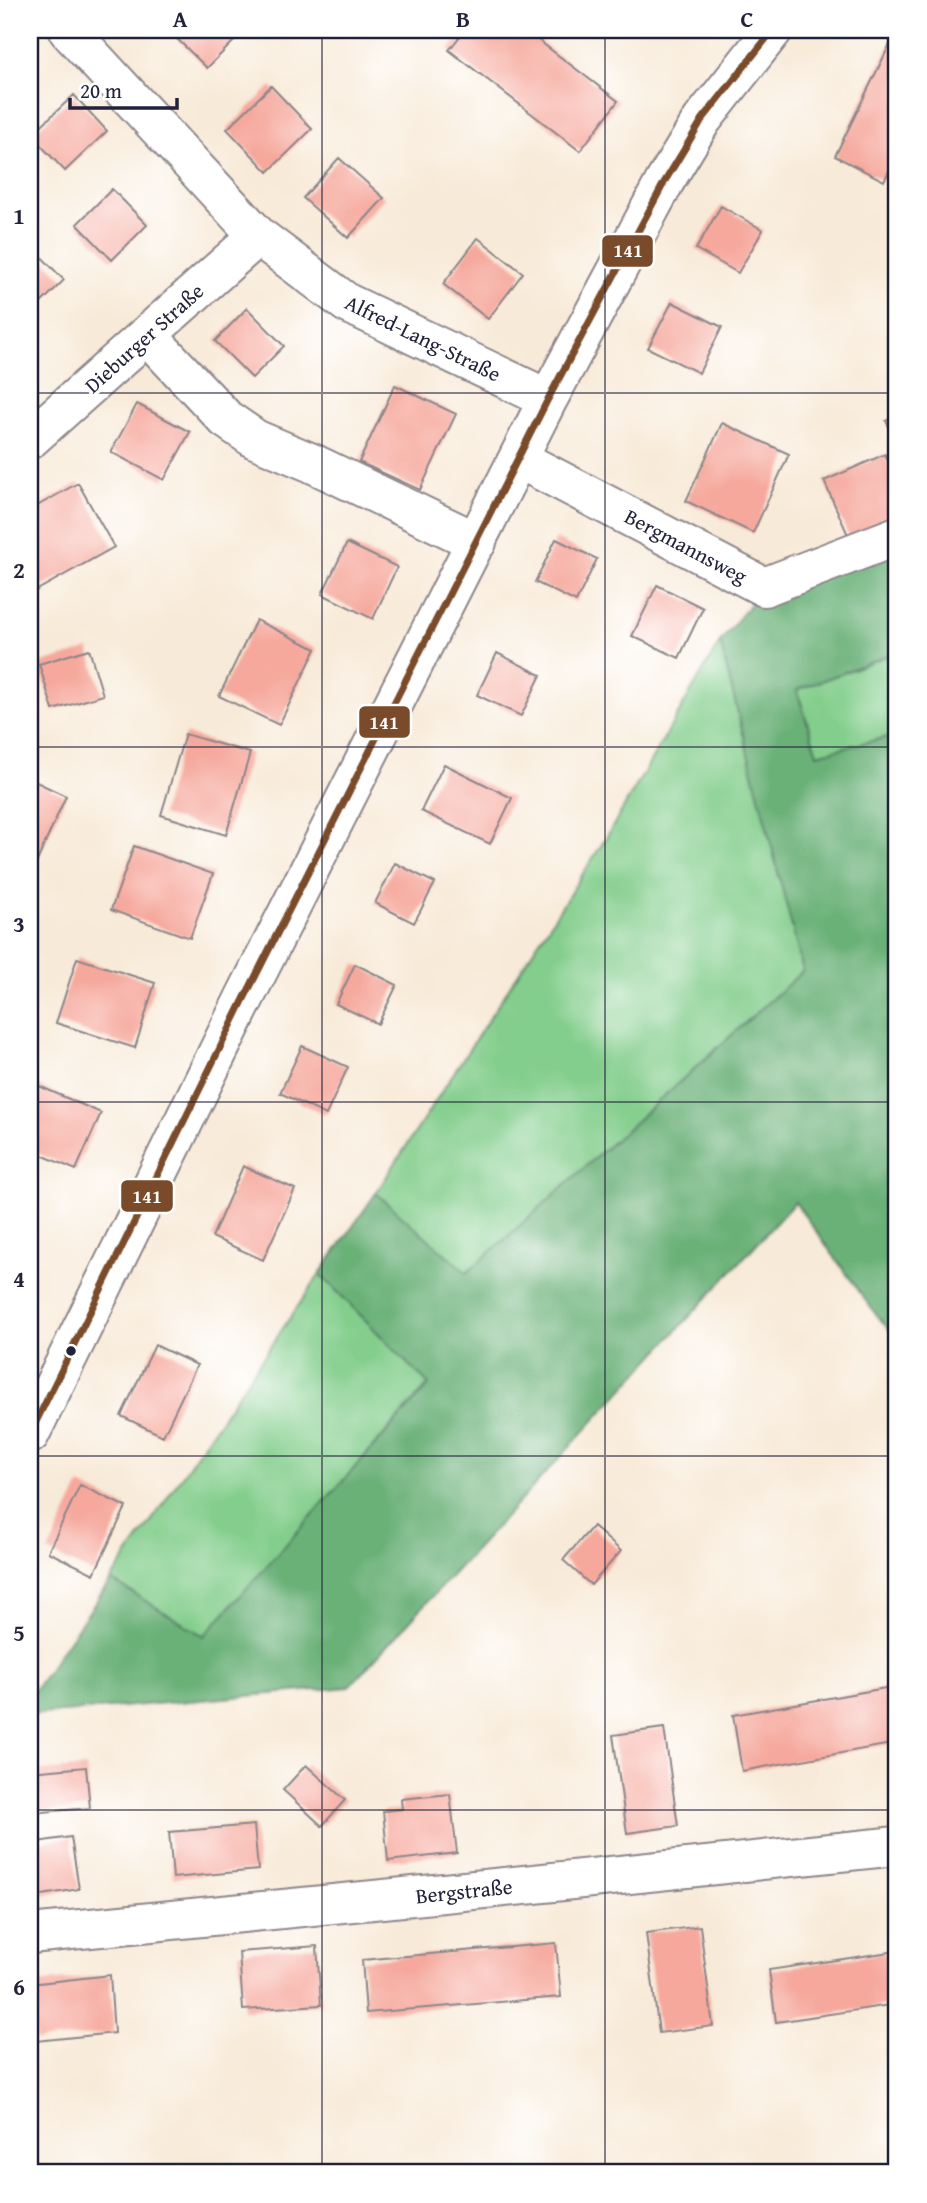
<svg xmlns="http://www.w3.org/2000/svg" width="927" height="2203" viewBox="0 0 927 2203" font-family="'Gentium Book Plus',serif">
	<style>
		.green { fill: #83ce8c; stroke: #527864; stroke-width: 2 }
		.forest { fill: #6ab178; stroke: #466a5a; stroke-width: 2 }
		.building { fill: #f6a89c }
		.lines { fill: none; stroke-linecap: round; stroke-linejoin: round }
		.minor-casing { stroke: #8d868a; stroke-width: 42 }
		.minor { stroke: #fff; stroke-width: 38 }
		.bus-1-casing { stroke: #fff; stroke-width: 12 }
		.bus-1 { stroke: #7a4b2a; stroke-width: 7 }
		.grid { fill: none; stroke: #22223b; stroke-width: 2; stroke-opacity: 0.55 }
		.bus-dot { fill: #22223b; stroke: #fff; stroke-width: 2.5 }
		.labels { text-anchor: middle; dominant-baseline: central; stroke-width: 7; stroke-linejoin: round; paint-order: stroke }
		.street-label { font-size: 21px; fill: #22223b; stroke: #fff }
		.line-badge { stroke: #fff; stroke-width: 2.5 }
		.badge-label { font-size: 19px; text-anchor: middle; font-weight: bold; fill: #fff }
		.neatline { fill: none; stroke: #22223b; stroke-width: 2.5 }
		.grid-label { font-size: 23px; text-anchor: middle; font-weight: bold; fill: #22223b }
	</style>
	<rect width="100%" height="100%" fill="#fff"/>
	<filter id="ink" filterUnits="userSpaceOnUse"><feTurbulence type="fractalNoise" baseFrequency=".0143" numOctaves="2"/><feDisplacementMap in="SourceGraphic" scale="14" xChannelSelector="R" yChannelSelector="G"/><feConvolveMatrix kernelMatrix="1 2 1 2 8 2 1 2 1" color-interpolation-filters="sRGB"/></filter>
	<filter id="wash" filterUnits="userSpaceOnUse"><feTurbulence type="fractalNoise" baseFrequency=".00686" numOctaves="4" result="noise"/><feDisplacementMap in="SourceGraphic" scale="28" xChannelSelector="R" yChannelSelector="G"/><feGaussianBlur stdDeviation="1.57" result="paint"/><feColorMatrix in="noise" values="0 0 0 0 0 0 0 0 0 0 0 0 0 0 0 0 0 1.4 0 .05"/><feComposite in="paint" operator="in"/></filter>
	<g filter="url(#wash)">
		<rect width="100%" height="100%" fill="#f8ead8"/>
		<!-- green -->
		<path class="green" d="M720 642 804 970 466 1274 376 1193 606 838Z
			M897 652V735L817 754 797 690Z
			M320 1274 429 1384 204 1637 111 1580Z"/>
		<!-- forest -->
		<path class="forest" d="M897 539V652L797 690 817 754 897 735V1339L874 1312 795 1202 349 1687 30 1715V1696L111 1580 204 1636 429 1385 320 1274 376 1193 467 1273 803 971 720 642 764 587Z"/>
		<g id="blocks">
			<!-- building -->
			<path class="building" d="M168 30H245L207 68Z
				M465 30H525L618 101 580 151 449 50Z
				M892 40 897 43V155L884 181 835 156Z
				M271 86 312 129 268 172 227 129Z
				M74 95 107 131 65 171 31 135Z
				M339 158 384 198 348 238 303 198Z
				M112 189 147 225 112 260 77 224Z
				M721 206 763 230 738 273 696 249Z
				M478 238 523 273 488 319 443 284Z
				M30 245 64 280 30 314Z
				M672 302 722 327 699 373 648 348Z
				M247 308 284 346 252 378 215 341Z
				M395 385 456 414 420 490 359 462Z
				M137 404 190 432 164 480 111 452Z
				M897 415V442L886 421Z
				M722 423 789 454 753 533 686 501Z
				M885 454 897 482V524L852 544 824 481Z
				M78 483 114 547 30 594V510Z
				M556 539 597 559 576 602 535 582Z
				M347 543 397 567 373 619 322 594Z
				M657 585 703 608 679 658 632 636Z
				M256 620 316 649 279 725 219 696Z
				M89 649 103 695 53 710 39 664Z
				M497 653 541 675 521 716 477 695Z
				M185 734 250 753 226 835 161 815Z
				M444 764 512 798 490 844 421 811Z
				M30 779 66 796 30 877Z
				M134 846 213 874 190 938 111 910Z
				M395 863 435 883 414 923 375 903Z
				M77 958 155 983 135 1048 56 1023Z
				M355 964 397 985 378 1024 336 1004Z
				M302 1046 348 1067 326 1115 280 1093Z
				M30 1082 101 1113 76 1170 30 1150Z
				M243 1166 295 1189 263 1260 212 1237Z
				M155 1345 197 1365 163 1436 121 1416Z
				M80 1485 126 1507 94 1574 48 1552Z
				M593 1526 621 1551 591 1585 563 1560Z
				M897 1686V1743L742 1771 733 1715Z
				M664 1728 678 1826 627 1833 613 1735Z
				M306 1765 345 1800 322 1826 283 1790Z
				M86 1767 90 1808 30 1813V1772Z
				M450 1794 457 1853 388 1861 383 1811 402 1809 401 1799Z
				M254 1825 258 1870 173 1878 169 1832Z
				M71 1837 79 1889 30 1897V1843Z
				M700 1926 713 2026 659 2033 646 1933Z
				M556 1943 561 1997 366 2013 362 1960Z
				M317 1946 321 2005 243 2010 239 1952Z
				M897 1951V2004L776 2022 769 1970Z
				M110 1975 114 2033 36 2041 30 1984Z"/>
		</g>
	</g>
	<g filter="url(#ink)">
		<use href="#blocks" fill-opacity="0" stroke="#8d868a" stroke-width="2"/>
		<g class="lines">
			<defs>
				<path id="minor" d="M68 30 258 236 347 303 548 399
					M147 335 226 419 255 439 312 463 477 542
					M30 439 258 236
					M519 459 764 587 897 536
					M30 1434 244 999 548 399 665 181 702 120 773 30
					M30 1934 534 1884 897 1846"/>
			</defs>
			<!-- minor casing -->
			<use href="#minor" class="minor-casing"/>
			<!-- minor -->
			<use href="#minor" class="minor"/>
			<defs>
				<path id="bus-1" d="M30 1434 244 999 548 399 665 181 702 120 773 30"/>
			</defs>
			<!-- bus-1 casing -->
			<use href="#bus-1" class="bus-1-casing"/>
			<!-- bus-1 -->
			<use href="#bus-1" class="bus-1"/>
		</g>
	</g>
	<!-- grid -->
	<path class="grid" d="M322 30V2173M605 30V2173M30 393H897M30 747H897M30 1102H897M30 1456H897M30 1810H897"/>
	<!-- markers -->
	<circle class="bus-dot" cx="71" cy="1351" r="6"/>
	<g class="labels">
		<!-- street labels -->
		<g class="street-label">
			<text transform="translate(144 338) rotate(-42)">Dieburger Straße</text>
			<text transform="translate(423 338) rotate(26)">Alfred-Lang-Straße</text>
			<text transform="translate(686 546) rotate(28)">Bergmannsweg</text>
			<text transform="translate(464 1891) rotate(-6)">Bergstraße</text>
		</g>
	</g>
	<g class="line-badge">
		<rect x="601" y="234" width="53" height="34" rx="7" fill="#7a4b2a"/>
		<rect x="358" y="705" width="53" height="34" rx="7" fill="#7a4b2a"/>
		<rect x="120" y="1179" width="54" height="34" rx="7" fill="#7a4b2a"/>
	</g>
	<g class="badge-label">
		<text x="628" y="257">141</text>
		<text x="384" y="729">141</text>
		<text x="147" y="1203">141</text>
	</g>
	<!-- margin -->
	<rect width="927" height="2203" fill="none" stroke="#fff" stroke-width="77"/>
	<!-- scale -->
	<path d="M70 98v10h107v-10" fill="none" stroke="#22223b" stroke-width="3.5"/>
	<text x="80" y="98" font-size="21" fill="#22223b" stroke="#ffffff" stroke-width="5" paint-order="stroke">20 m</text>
	<rect x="38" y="38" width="850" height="2126" class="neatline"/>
	<g class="grid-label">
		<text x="180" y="27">A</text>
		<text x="463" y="27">B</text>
		<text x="747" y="27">C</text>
		<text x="19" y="224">1</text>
		<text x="19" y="578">2</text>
		<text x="19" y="932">3</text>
		<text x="19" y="1287">4</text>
		<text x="19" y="1641">5</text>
		<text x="19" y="1995">6</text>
	</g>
</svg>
